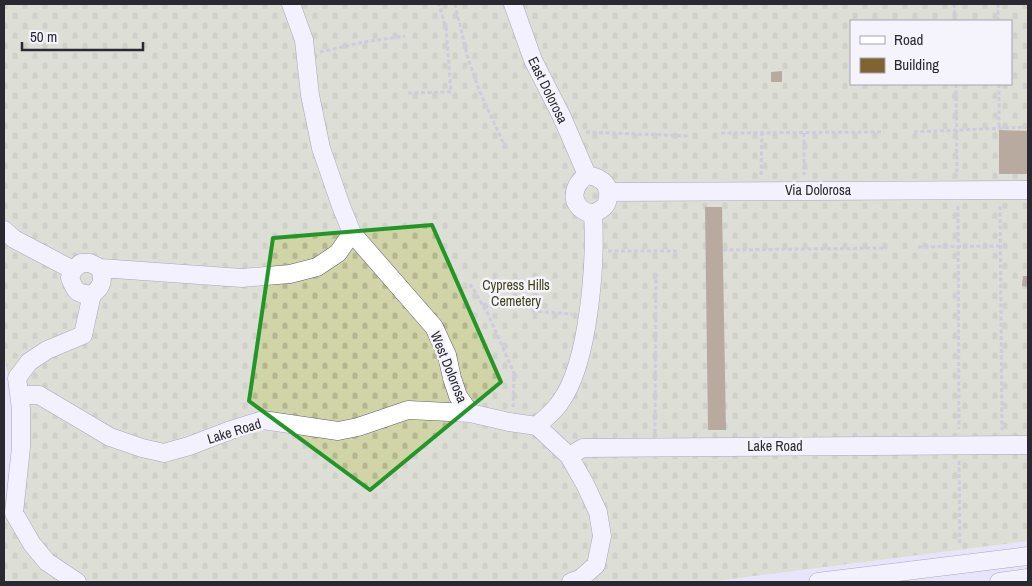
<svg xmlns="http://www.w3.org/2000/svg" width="1032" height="586" viewBox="0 0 1032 586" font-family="'Archivo Narrow',sans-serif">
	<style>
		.cemetery { fill: url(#cemetery-stones); fill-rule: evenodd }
		.building { fill: #816231 }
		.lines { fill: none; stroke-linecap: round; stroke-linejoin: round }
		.minor-casing { stroke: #605c6f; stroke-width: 19 }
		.path { stroke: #adabbc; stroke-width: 3; stroke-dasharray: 4 2.5; stroke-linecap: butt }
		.minor { stroke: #fff; stroke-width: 18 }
		.marked { fill: none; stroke: #229727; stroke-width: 4; stroke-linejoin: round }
		.labels { text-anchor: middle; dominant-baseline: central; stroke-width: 5; stroke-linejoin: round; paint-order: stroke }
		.street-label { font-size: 14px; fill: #2a2931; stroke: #f5f4fd }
		.park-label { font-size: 14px; fill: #424417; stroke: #f5f4fd }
	</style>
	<defs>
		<pattern id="cemetery-stones" width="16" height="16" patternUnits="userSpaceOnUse" patternTransform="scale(1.25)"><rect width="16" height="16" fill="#d1d4a7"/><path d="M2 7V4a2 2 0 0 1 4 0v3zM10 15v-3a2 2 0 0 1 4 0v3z" fill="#b4b690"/></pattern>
	</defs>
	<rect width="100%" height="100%" fill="#e8e5fb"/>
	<!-- cemetery -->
	<path class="cemetery" d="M4 4H1028V541L708 582H4V502L15 469 17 422 4 354ZM851 21H1011V84H851Z"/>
	<!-- building -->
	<path class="building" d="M782 71V82H771V72Z
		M999 130 1028 131V174H999Z
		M705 207H722L726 430H708Z
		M1023 276H1028V287L1022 286Z"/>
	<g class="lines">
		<defs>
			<path id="minor" d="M291 4 304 40 310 95 321 148 341 206 352 233 434 327 447 355 452 378 458 396 470 413 509 422 537 426C545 418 555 411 561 401 589 362 596 262 593 214
				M513 4 533 60 562 117 587 175
				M587 175C598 177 610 182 608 196 608 200 607 204 604 207 601 210 596 212 593 214 570 209 569 188 587 175Z
				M609 192 1028 190
				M4 230 14 239 73 270 81 263H90L100 268 242 278 290 274 317 267 338 253 352 233
				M73 270 70 278C75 291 77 295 92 294
				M19 395H39L110 437 142 448 164 453 189 446 231 430 263 420 338 431 358 427 408 410 470 413
				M537 426 569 456 585 484 598 512 602 536 596 565 580 579 571 582
				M569 456 583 448 1028 445
				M77 582 47 562 32 544 14 513 21 447V409L17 378 29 362 47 350 83 335 92 294C102 288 104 280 100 268
				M818 582 1028 556
				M999 582 1028 578"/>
		</defs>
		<!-- minor casing -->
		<use href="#minor" class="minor-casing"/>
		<!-- path -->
		<path class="path" d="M455 4 467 55 479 90 506 149
			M954 4 955 21
			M998 4V21
			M320 52 364 42 405 36
			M956 84 957 174
			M999 84V127
			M408 93 451 92 446 28 439 4
			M586 132 688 136
			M914 132 1028 127
			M721 133 884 132
			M804 133V175
			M761 175 762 133
			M958 206 959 429
			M1000 206 1002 430
			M918 247 1001 246
			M723 250 887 248
			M608 251H680
			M470 284 488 314 514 373 513 407
			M484 307 534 304 531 311 572 314
			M655 433 656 274
			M959 461 960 545"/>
		<!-- minor -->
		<use href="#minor" class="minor"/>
	</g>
	<!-- marked area -->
	<path d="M0 0H1032V586H0ZM432 225 501 382 370 490 249 401 273 238Z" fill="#e8e5fb" fill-opacity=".55" fill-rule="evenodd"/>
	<path class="marked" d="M432 225 501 382 370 490 249 401 273 238Z"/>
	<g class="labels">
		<!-- street labels -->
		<g class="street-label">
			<text transform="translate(548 90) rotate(64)">East Dolorosa</text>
			<text x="818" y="190">Via Dolorosa</text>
			<text transform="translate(449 367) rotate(68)">West Dolorosa</text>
			<text transform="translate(234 431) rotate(-17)">Lake Road</text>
			<text x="775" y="446">Lake Road</text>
		</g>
		<!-- park labels -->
		<g class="park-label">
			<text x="516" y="285">Cypress Hills<tspan x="516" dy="16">Cemetery</tspan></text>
		</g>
	</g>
	<!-- border -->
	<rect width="1032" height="586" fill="none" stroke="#2a2931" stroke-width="10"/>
	<!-- legend -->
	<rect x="850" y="20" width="162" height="65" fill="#f5f4fd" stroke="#a4a3ab"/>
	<rect x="860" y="36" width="25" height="8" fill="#ffffff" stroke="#a4a3ab"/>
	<text x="894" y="45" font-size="15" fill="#2a2931">Road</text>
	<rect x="860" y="58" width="25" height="15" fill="#816231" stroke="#a4a3ab"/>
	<text x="894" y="70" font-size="15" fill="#2a2931">Building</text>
	<!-- scale -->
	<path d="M22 42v8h121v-8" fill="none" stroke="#2a2931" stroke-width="2.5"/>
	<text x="30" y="42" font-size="15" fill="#2a2931" stroke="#f5f4fd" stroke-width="4" paint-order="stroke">50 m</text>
</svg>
